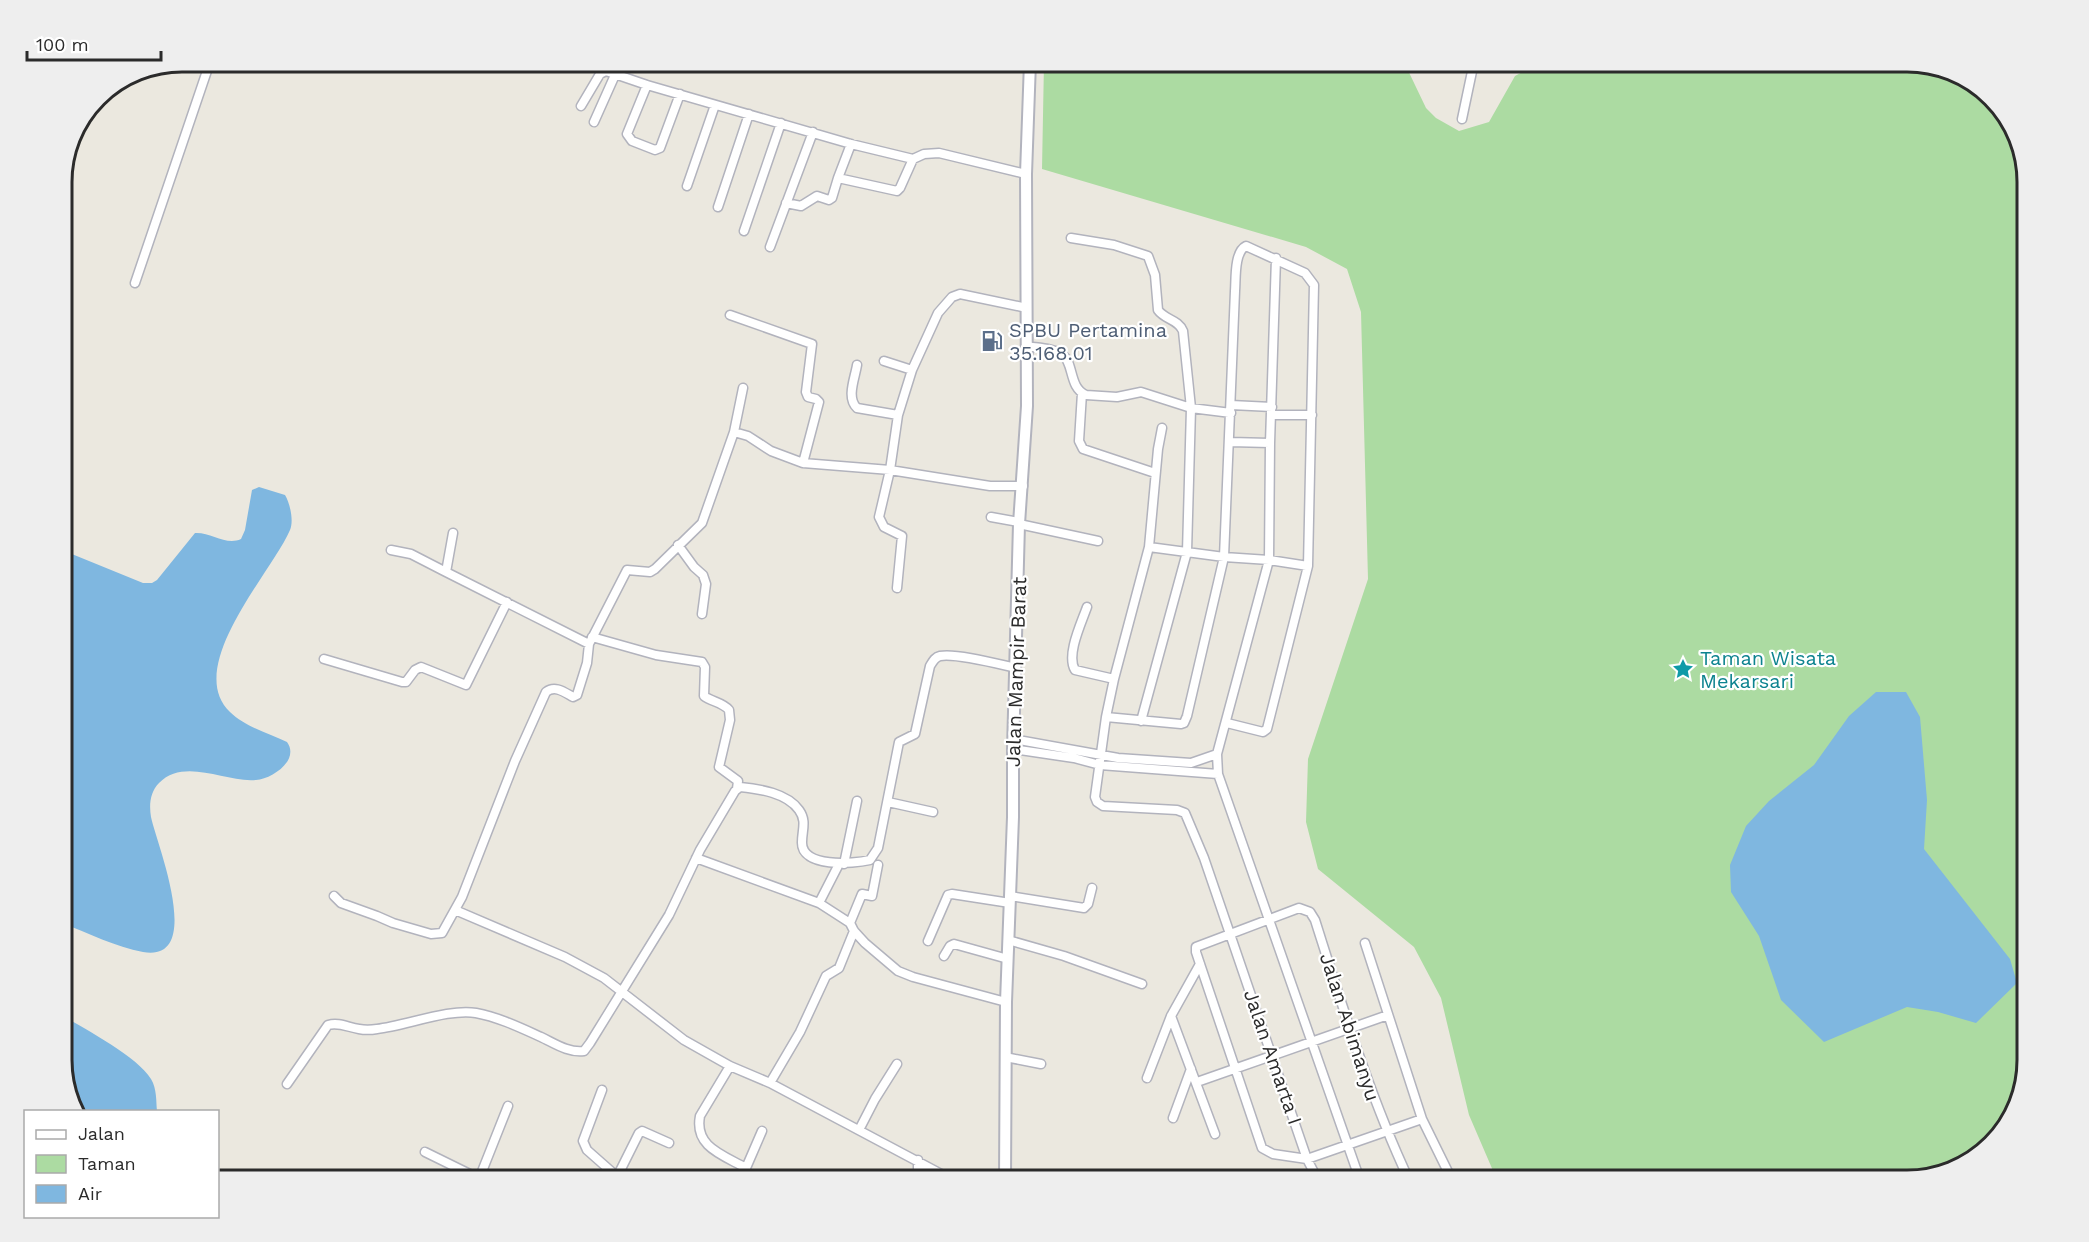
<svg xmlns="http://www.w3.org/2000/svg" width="2089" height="1242" viewBox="0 0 2089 1242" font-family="'Work Sans',sans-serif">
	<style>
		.green { fill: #acdba2 }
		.water { fill: #7fb7e0 }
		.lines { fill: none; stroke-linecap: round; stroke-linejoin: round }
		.minor-casing { stroke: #b2b3bd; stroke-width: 11 }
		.tertiary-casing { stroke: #b2b3bd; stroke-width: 14 }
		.minor { stroke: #fff; stroke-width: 8 }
		.tertiary { stroke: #fff; stroke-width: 10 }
		.labels { text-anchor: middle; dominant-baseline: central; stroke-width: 4.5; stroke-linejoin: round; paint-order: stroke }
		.service-label { font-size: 20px; fill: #4e5e75; stroke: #fff; text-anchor: start }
		.culture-label { font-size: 20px; fill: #0d838f; stroke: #fff; text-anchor: start }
		.street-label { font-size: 20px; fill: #2b2b2b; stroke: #fff }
		.rim { fill: none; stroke: #2b2b2b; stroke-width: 3 }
	</style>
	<rect width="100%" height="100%" fill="#ebe8df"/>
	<!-- green -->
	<path class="green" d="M1044 62H1404L1426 108 1436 118 1459 131 1489 122 1515 76 1541 62H1907L1968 78 2011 121 2027 174V1061L2011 1121 1967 1165 1908 1180H1497L1469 1115 1441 998 1414 947 1318 869 1306 822 1308 759 1368 579 1361 312 1347 269 1306 247 1042 169Z"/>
	<!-- water -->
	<path class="water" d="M259 487 285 495C290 503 294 521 290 530 272 572 183 667 230 712 245 727 269 733 287 742 300 760 272 779 256 780 226 783 185 757 159 783 150 792 149 805 151 817 156 842 206 963 143 952 116 947 88 933 62 923V550L143 583H152L157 580 195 533C211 532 226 546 241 539L245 530 252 490Z
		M1876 692H1906L1920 717 1927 800 1924 849 2010 959 2017 983 1976 1023 1938 1012 1907 1007 1824 1042 1781 1000 1759 936 1731 892 1730 865 1746 826 1769 801 1814 765 1849 716Z
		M62 1015C86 1030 137 1056 151 1079 157 1089 156 1101 157 1111H75L62 1068Z"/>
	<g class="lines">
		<defs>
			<path id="minor" d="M647 85 627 134 632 141 655 150 660 148 680 94
				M581 106 600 74 606 71 647 85 851 144 913 159 924 154 939 153 1026 174
				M1462 119 1474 62
				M594 122 615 75
				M838 178 851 144
				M687 186 715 105
				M786 203 801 206 817 196 829 200 832 198 838 178 897 191 900 188 913 159
				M718 207 749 114
				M744 231 781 123
				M1071 238 1114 245 1148 256 1155 275 1158 310C1165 320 1178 319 1183 331L1191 408 1187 552 1141 721
				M770 247 813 132
				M1276 258 1270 443 1269 560 1217 754 1218 774 1360 1180
				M135 283 210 62
				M730 315 812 344 806 392 808 397 816 399 819 402 803 463 890 470 990 486H1023
				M1026 346C1037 348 1054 348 1063 355 1074 364 1069 388 1086 395L1117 397 1141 392 1191 408 1231 413
				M884 361 912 370
				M857 365C855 378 846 398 857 408L898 415
				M1082 393 1079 441 1083 449 1155 473
				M1231 405 1272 407
				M1272 415H1312
				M1162 428 1158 449 1149 547 1114 679 1106 717 1095 797 1097 802 1103 806 1177 810 1185 813 1204 858 1307 1159 1318 1180
				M734 432 748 436 771 451 803 463
				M1230 442 1270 443
				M991 517 1019 522
				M1019 524 1098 541
				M453 533 446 572 589 644
				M678 545 694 567 703 575 706 584 702 614
				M1149 547 1224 557 1269 560 1308 566
				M391 550 411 554 446 572
				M897 588 902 536 884 527 879 517 890 470 898 415 912 370 938 313 952 297 960 294 1027 308
				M1087 607C1081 624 1066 655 1075 670L1114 679
				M592 637 656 655 702 662 705 667 704 696C712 702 722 702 729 710L730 720 719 767 738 781 737 789
				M324 659 402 682H406L415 670 421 667 466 685 507 602
				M1106 717 1181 724 1184 723 1187 716 1224 557 1235 291C1236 279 1234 252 1246 246L1305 273 1314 285 1308 566 1267 729 1263 732 1227 723
				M1013 739 1118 758 1191 763 1217 754
				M1013 749 1074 758 1100 765 1218 774
				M888 802 933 812
				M696 858 819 903 850 923 854 931 865 943 898 971 913 977 1006 1002
				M844 864 857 801
				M334 896 341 903 377 916 393 923 431 934 442 933 462 897 515 761 546 692C555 685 564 692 573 697L577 695 587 663 589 644 627 570 650 572 655 569 702 523 734 432 743 388
				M1010 896 1084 908 1088 904 1092 888
				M819 903 839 864
				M455 910 565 957 604 978 684 1040 730 1066 770 1083 945 1176 963 1180
				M850 923 862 894 872 896 878 865
				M1008 940 1064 956 1142 984
				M928 941 948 895 952 894 1010 903
				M1365 943 1422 1119 1452 1180
				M944 956 950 946 954 944 1008 959
				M1171 1016 1215 1134
				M1005 1057 1041 1064
				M730 1066 700 1116C694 1147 723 1155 746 1168L762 1131
				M1147 1078 1171 1016 1200 964
				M1197 1082 1388 1015
				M770 1083 800 1032 826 976 839 968 854 931
				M287 1084 328 1025C339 1022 347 1027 359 1029 364 1030 371 1030 377 1029 405 1026 450 1008 476 1013 498 1017 521 1028 541 1037 554 1043 568 1053 584 1051L590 1043 669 915 700 850 735 791 740 787C760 789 787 793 799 810 807 821 802 830 802 842 801 868 853 864 870 860L878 848 899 742 915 734 930 666C933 661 935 657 940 656 957 653 998 664 1016 668
				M602 1090 583 1141 587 1150 621 1180
				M1173 1118 1191 1069
				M859 1130 875 1099 897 1064
				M425 1152 482 1180
				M918 1160V1180
				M617 1177 639 1133 642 1131 669 1143
				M479 1179 508 1106
				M740 1180 746 1168
				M1409 1180C1370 1097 1343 1008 1315 920L1310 912 1299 908 1196 947V952L1200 964 1262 1148 1273 1154 1307 1159 1422 1119"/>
			<path id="tertiary" d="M1005 1180 1006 1002 1013 817V749L1019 524 1027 406 1026 174 1030 62"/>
		</defs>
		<!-- minor casing -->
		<use href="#minor" class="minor-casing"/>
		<!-- tertiary casing -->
		<use href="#tertiary" class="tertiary-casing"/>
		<!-- minor -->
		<use href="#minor" class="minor"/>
		<!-- tertiary -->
		<use href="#tertiary" class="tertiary"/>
	</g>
	<!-- icons -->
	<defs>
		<symbol id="fuel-bare" viewBox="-9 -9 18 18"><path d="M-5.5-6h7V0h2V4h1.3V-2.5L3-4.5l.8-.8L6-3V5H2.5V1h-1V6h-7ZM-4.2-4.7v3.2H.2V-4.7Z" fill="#5c6f8a" stroke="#fff" stroke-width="2.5" paint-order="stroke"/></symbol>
		<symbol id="sight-bare" viewBox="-9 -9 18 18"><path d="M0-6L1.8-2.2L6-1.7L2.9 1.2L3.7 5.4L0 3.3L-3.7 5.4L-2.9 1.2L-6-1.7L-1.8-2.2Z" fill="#0f9aa8" stroke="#fff" stroke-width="2.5" paint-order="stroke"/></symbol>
	</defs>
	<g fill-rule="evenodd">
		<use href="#fuel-bare" x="977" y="326" width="30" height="30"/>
		<use href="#sight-bare" x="1668" y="654" width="30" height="30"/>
	</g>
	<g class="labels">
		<!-- service labels -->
		<g class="service-label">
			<text x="1009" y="330">SPBU Pertamina<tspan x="1009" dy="23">35.168.01</tspan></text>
		</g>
		<!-- culture labels -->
		<g class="culture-label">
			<text x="1700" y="658">Taman Wisata<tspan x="1700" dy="23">Mekarsari</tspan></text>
		</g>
		<!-- street labels -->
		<g class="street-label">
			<text transform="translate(1016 672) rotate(-88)">Jalan Mampir Barat</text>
			<text transform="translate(1350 1027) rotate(72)">Jalan Abimanyu</text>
			<text transform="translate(1273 1057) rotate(71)">Jalan Amarta I</text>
		</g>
	</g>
	<!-- crop -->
	<path d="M0 0H2089V1242H0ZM182 72H1907A110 110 0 0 1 2017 182V1060A110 110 0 0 1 1907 1170H182A110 110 0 0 1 72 1060V182A110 110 0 0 1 182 72Z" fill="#eee" fill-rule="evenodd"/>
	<path class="rim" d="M182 72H1907A110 110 0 0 1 2017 182V1060A110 110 0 0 1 1907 1170H182A110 110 0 0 1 72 1060V182A110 110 0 0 1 182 72Z"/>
	<!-- legend -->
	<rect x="24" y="1110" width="195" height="108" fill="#ffffff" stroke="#aaaaaa" stroke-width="1.5"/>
	<rect x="36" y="1130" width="30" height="9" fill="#ffffff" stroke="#aaaaaa" stroke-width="1.5"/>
	<text x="78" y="1140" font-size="18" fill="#2b2b2b">Jalan</text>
	<rect x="36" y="1155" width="30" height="18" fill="#acdba2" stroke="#aaaaaa" stroke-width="1.5"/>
	<text x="78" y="1170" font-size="18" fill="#2b2b2b">Taman</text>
	<rect x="36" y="1185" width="30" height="18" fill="#7fb7e0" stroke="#aaaaaa" stroke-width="1.5"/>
	<text x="78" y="1200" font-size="18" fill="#2b2b2b">Air</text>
	<!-- scale -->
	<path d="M27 51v9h134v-9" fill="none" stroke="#2b2b2b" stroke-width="3"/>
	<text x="36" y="51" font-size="18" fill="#2b2b2b" stroke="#ffffff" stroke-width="4.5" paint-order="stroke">100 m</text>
</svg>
